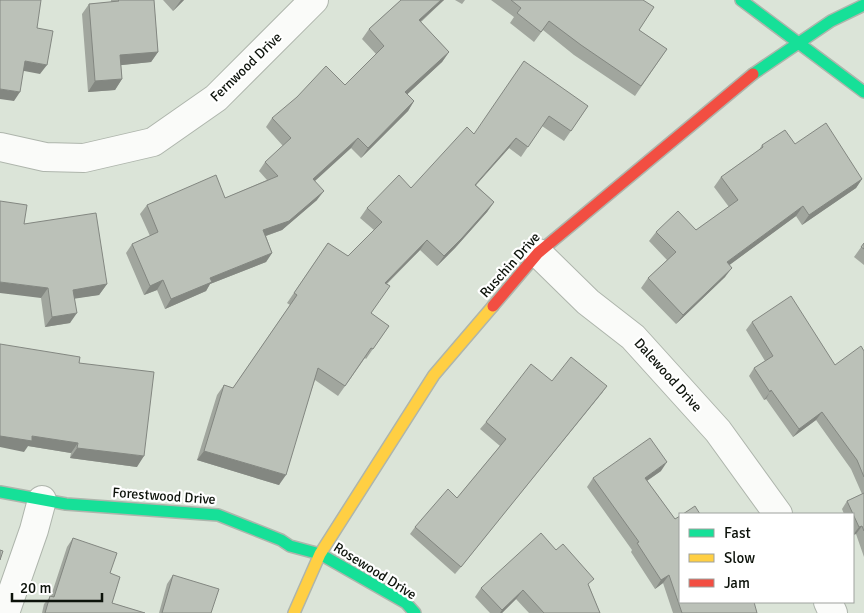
<svg xmlns="http://www.w3.org/2000/svg" width="864" height="613" viewBox="0 0 864 613" font-family="Signika,sans-serif">
	<style>
		.lines { fill: none; stroke-linecap: round; stroke-linejoin: round }
		.street-casing { stroke: #aeb5ac; stroke-width: 30 }
		.fast-casing { stroke: #aeb5ac; stroke-width: 14 }
		.slow-casing { stroke: #aeb5ac; stroke-width: 14 }
		.jam-casing { stroke: #aeb5ac; stroke-width: 14 }
		.street { stroke: #fafbf9; stroke-width: 28 }
		.fast { stroke: #16e098; stroke-width: 11 }
		.slow { stroke: #ffcf43; stroke-width: 11 }
		.jam { stroke: #f24e42; stroke-width: 11 }
		.wall { fill: #a1a69e }
		.shaded-wall { fill: #838781 }
		.building { fill: #bbc1b8; stroke: #838781 }
		.labels { text-anchor: middle; dominant-baseline: central; stroke-width: 4.5; stroke-linejoin: round; paint-order: stroke }
		.street-label { font-size: 14px; fill: #0d130b; stroke: #fff }
	</style>
	<rect width="100%" height="100%" fill="#dbe4d8"/>
	<g class="lines">
		<defs>
			<path id="street" d="M0 147 45 157 84 158 153 142 216 98 314 0
				M538 253 588 302 633 337 718 431 778 514
				M828 602 833 613
				M5 613 34 530 42 500"/>
			<path id="fast" d="M741 0 864 92
				M753 74 831 21 864 5
				M0 492 66 504 218 515 281 540 290 546 320 554 406 603 415 613"/>
			<path id="slow" d="M294 613 320 554 434 375 493 306"/>
			<path id="jam" d="M493 306 538 253 753 74"/>
		</defs>
		<!-- street casing -->
		<use href="#street" class="street-casing"/>
		<!-- fast casing -->
		<use href="#fast" class="fast-casing"/>
		<!-- slow casing -->
		<use href="#slow" class="slow-casing"/>
		<!-- jam casing -->
		<use href="#jam" class="jam-casing"/>
		<!-- street -->
		<use href="#street" class="street"/>
		<!-- fast -->
		<use href="#fast" class="fast"/>
		<!-- slow -->
		<use href="#slow" class="slow"/>
		<!-- jam -->
		<use href="#jam" class="jam"/>
	</g>
	<!-- wall -->
	<path class="wall" d="M111 0H154L158 52 151 62 121 65 122 79 115 90 88 92 82 14 89 4 111 2Z
		M163 0H184L173 11Z
		M401 0H444L421 22 449 52 442 62 407 94 414 101 408 111 361 158 351 148 315 181 317 200 282 230 266 236 272 253 266 262 210 284 206 291 165 309 157 290 144 295 126 253 132 244 150 236 140 214 147 205 225 198 267 180 259 171 265 162 283 146 266 127 272 118 345 85 376 54 362 39 369 29Z
		M455 0H465L462 4Z
		M491 0H643L639 30 667 49 635 96 574 55 543 30 534 42 510 23 514 17Z
		M588 106 564 141 542 126 521 157 509 148 476 185 494 202 487 212 455 248 437 266 420 250 387 284 371 313 389 326 366 359 365 358 338 396 315 380 279 485 197 460 217 395 224 385 233 388 290 305 287 303 328 243 348 256 374 230 360 218 367 208 411 188 474 134Z
		M795 144 862 179 856 188 802 225 796 216 729 265 725 277 676 324 641 288 648 278 667 260 649 241 656 232 696 230 729 207 714 187 721 177 759 150 762 145Z
		M24 224 107 284 99 295 75 298 70 323 45 327 41 298Z
		M864 243V265L854 257Z
		M752 322 835 365 864 351V557L856 534 853 535V514H844L842 509 847 501 862 494 851 469 816 420 793 437 766 399 764 400 749 376 754 368 765 361 746 330Z
		M79 363 137 467 70 458 71 453 28 446 24 452Z
		M552 381 607 386 455 574 410 534 415 527 457 498 500 446 480 429 486 422Z
		M661 471 647 481 675 519 757 613H673L663 583 655 589 631 552 632 550 587 487 593 478Z
		M73 538 110 573 112 603 145 613H42L44 604 51 596 67 547Z
		M556 550 589 586 600 613H529L516 599 502 613H490L475 597 481 588Z
		M173 575 211 613H159L167 584Z"/>
	<!-- shaded-wall -->
	<path class="shaded-wall" d="M181 0H184L173 11Z
		M441 0H444L412 29 419 20Z
		M158 52 151 62 113 66 120 55Z
		M449 52 442 62 399 102 405 92Z
		M25 61 47 65 40 74 19 70Z
		M122 79 115 90 88 92 95 81Z
		M0 89 20 92 14 101 0 99Z
		M414 101 408 111 361 158 368 148Z
		M358 138 351 148 307 188 313 179Z
		M516 138 509 148 468 194 475 185Z
		M862 179 856 188 802 225 809 215Z
		M324 191 317 200 282 230 257 239 263 230Z
		M494 202 487 212 455 248 437 266 444 256Z
		M803 206 796 216 720 272 727 262Z
		M427 240 420 250 378 292 385 283Z
		M272 253 266 262 210 284 206 291 165 309 171 299 210 278Z
		M732 268 725 277 676 324 683 315Z
		M163 280 157 290 144 295 150 286Z
		M0 282 48 288 41 298 0 293Z
		M107 284 99 295 66 300 73 290Z
		M77 313 70 323 45 327 52 317Z
		M607 386 602 393 455 574 461 567Z
		M771 390 766 399 764 400 770 392Z
		M822 412 816 420 793 437 799 429Z
		M0 436H32L78 443 71 453 28 446 24 452 0 447Z
		M77 448 144 456 137 467 70 458Z
		M204 451 286 475 279 485 197 460Z
		M667 462 661 471 639 486 645 478Z
		M862 526 856 534 853 535 859 527Z
		M669 575 663 583 655 589 661 580Z
		M523 590 516 599 502 613H500L502 610Z"/>
	<!-- building -->
	<path class="building" d="M0 0H41L37 28 53 31 47 65 25 61 20 92 0 89Z
		M118 0H154L158 52 120 55 122 79 95 81 89 4 119 1Z
		M401 0H441L419 20 449 52 405 92 414 101 368 148 358 138 313 179 324 191 289 221 263 230 272 253 210 278 212 282 171 299 163 280 150 286 132 244 158 232 147 205 216 175 225 198 278 176 265 162 291 138 272 118 297 97 326 66 345 85 384 46 369 29Z
		M511 0H643L654 7 639 30 667 49 641 86 581 45 549 21 541 32 517 13 521 8Z
		M524 61 588 106 571 131 549 116 528 147 516 138 475 185 494 202 462 238 444 256 427 240 385 283 390 286 371 313 389 326 373 349 371 348 345 386 318 368 286 475 204 451 224 385 233 388 297 295 294 293 328 243 348 256 382 222 367 208 399 175 411 188 467 127 474 134Z
		M826 123 862 179 809 215 803 206 727 262 732 268 683 315 648 278 676 252 656 232 678 211 696 230 738 200 721 177 763 147 762 145 785 130 795 144Z
		M0 201 27 205 24 224 96 213 107 284 73 290 77 313 52 317 48 288 0 282Z
		M864 243V249L861 247Z
		M791 296 835 365 861 346 864 351V477L857 460 822 412 799 429 771 390 770 392 754 368 773 356 752 322Z
		M0 344 80 357 79 363 154 372 144 456 77 448 78 443 32 436V441L0 436Z
		M571 357 607 386 461 567 415 527 448 489 457 498 506 439 486 422 531 364 552 381Z
		M650 438 667 462 645 478 675 519 680 516V602H754L757 613H682L669 575 661 580 637 543 639 542 593 478Z
		M864 493V531L862 526 859 527 847 501Z
		M695 506 700 514H683Z
		M541 533 556 550 563 544 594 579 588 584 600 613H544L523 590 502 610 481 588Z
		M73 538 117 553 110 573 120 577 112 603 145 613H45L50 596 54 597Z
		M0 550 3 551 0 560Z
		M173 575 219 589 211 613H162Z"/>
	<g class="labels">
		<!-- street labels -->
		<g class="street-label">
			<text transform="translate(246 67) rotate(-44)">Fernwood Drive</text>
			<text transform="translate(510 265) rotate(-48)">Ruschin Drive</text>
			<text transform="translate(668 375) rotate(48)">Dalewood Drive</text>
			<text transform="translate(164 496) rotate(4)">Forestwood Drive</text>
			<text transform="translate(375 571) rotate(32)">Rosewood Drive</text>
		</g>
	</g>
	<!-- legend -->
	<rect x="679" y="513" width="175" height="90" fill="#ffffff" stroke="#9ea19d"/>
	<rect x="689" y="529" width="25" height="8" fill="#16e098" stroke="#9ea19d"/>
	<text x="724" y="538" font-size="15" fill="#0d130b">Fast</text>
	<rect x="689" y="554" width="25" height="8" fill="#ffcf43" stroke="#9ea19d"/>
	<text x="724" y="563" font-size="15" fill="#0d130b">Slow</text>
	<rect x="689" y="579" width="25" height="8" fill="#f24e42" stroke="#9ea19d"/>
	<text x="724" y="588" font-size="15" fill="#0d130b">Jam</text>
	<!-- scale -->
	<path d="M12 593v8h90v-8" fill="none" stroke="#0d130b" stroke-width="2.5"/>
	<text x="20" y="593" font-size="15" fill="#0d130b" stroke="#ffffff" stroke-width="4" paint-order="stroke">20 m</text>
</svg>
